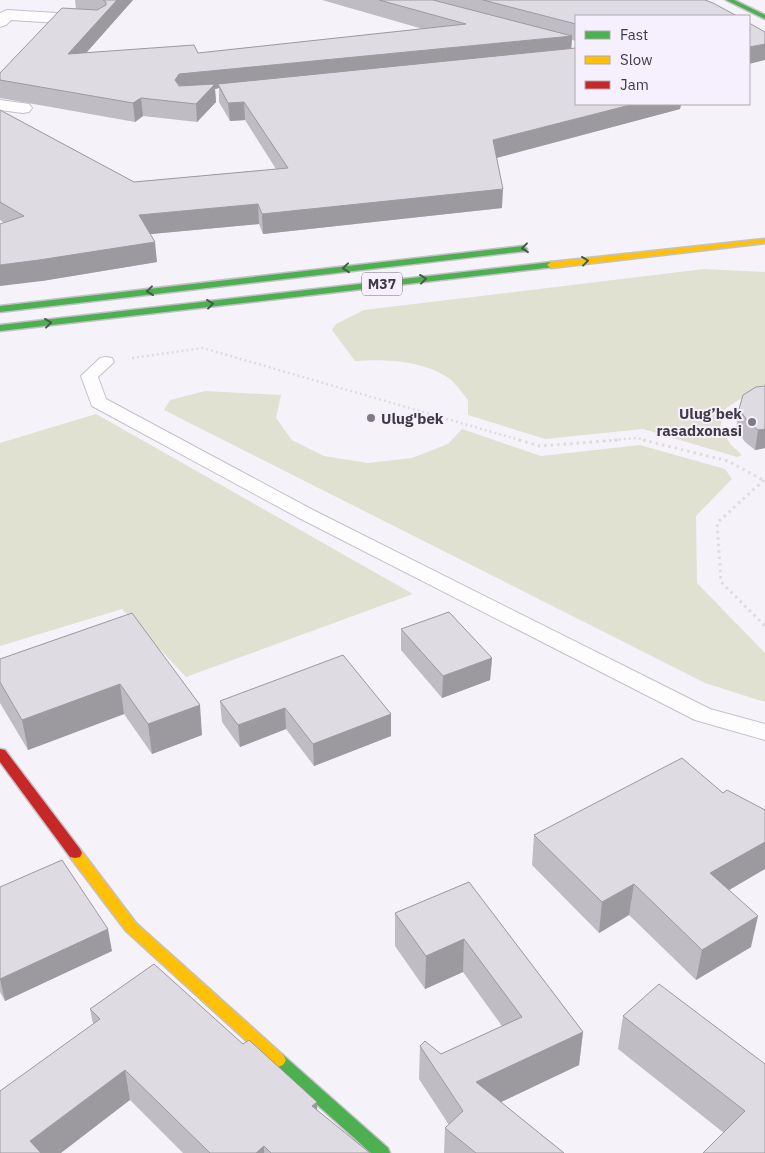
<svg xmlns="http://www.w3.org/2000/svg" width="765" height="1153" viewBox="0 0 765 1153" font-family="'IBM Plex Sans',sans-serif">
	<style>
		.green { fill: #e0e1d1 }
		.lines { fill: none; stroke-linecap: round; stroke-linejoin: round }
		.lane-casing { stroke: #c4c0c8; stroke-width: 2 }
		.street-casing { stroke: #c4c0c8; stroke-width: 2 }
		.fast-casing { stroke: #c4c0c8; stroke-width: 3 }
		.slow-casing { stroke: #c4c0c8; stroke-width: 3 }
		.jam-casing { stroke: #c4c0c8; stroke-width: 3 }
		.path-far1 { stroke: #dddcdf; stroke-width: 2.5; stroke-dasharray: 2 3; stroke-linecap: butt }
		.path { stroke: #dddcdf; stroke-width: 3; stroke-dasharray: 2.5 4; stroke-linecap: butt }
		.lane { fill: #fefdfe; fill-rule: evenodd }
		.street { fill: #fefdfe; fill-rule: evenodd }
		.fast { fill: #4caf50; fill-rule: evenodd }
		.slow { fill: #ffc107; fill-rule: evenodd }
		.jam { fill: #c62828; fill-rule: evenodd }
		.wall { fill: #c0bcc3 }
		.shaded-wall { fill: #9c999f }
		.building { fill: #dfdbe3; stroke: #9c999f }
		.oneway { stroke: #435d48 }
		.poi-dot { fill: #7f7a84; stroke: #f6effd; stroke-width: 2 }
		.labels { text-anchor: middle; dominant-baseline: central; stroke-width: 4; stroke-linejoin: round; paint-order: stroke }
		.shield { fill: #f6effd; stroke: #76707c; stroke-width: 1 }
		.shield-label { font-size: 14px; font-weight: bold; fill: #3f3a44 }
		.poi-label { font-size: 15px; font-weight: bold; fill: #3f3a44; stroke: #f6effd; text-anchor: end }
	</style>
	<rect width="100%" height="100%" fill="#f6f2fa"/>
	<!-- green -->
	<path class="green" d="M704 269 765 272V395L742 398 725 409 720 428 731 445 742 455 737 457 643 429 545 439 468 415V400C462 393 456 384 450 379 423 360 385 359 355 361L332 330 336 324 364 310Z
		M205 391 281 395 276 418 292 440 324 456 368 463 412 458 448 444 462 429 541 456 640 445 725 469 732 479 696 516 697 583 765 653V702L705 683 164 410 170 400Z
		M96 414 413 594 186 677 122 609 0 646V443Z"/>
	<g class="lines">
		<defs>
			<path id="lane" d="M106 357 112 358 114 362 98 377 106 399 313 510 710 709 765 724V740L695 720 299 518 92 406 81 376 100 358Z"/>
			<path id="street" d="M7 10 90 15 98 20 90 25 11 20 6 25 0 27V13Z
				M0 100 29 104 32 108 29 112 23 113 0 110Z"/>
			<path id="fast" d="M726 0H734L765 15V19Z
				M523 246 527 249 526 251 0 312V306Z
				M551 262 554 263V267L0 331V325Z
				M278 1053 283 1055 388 1148 390 1153H371L273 1065 270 1060 273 1055Z"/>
			<path id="slow" d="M765 239V243L551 268 547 265 551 262Z
				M75 848 80 849 136 923 283 1055 286 1060 283 1065 278 1067 273 1065 126 931 70 857 68 853 70 849Z"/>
			<path id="jam" d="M0 749 5 750 80 849 82 853 80 857 75 858 70 857 0 762Z"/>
		</defs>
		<!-- lane casing -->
		<use href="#lane" class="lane-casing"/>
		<!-- street casing -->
		<use href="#street" class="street-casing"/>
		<!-- fast casing -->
		<use href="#fast" class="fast-casing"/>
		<!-- slow casing -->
		<use href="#slow" class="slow-casing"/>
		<!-- jam casing -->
		<use href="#jam" class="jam-casing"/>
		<!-- path-far1 -->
		<path class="path-far1" d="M132 358 203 348 523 441
			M604 441 637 438 648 441"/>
		<!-- path -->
		<path class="path" d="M519 440 540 446 619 440
			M643 440 728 461 763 480
			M764 480 717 523 721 582 765 626"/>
		<!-- lane -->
		<use href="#lane" class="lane"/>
		<!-- street -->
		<use href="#street" class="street"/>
		<!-- fast -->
		<use href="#fast" class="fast"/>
		<!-- slow -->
		<use href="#slow" class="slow"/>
		<!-- jam -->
		<use href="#jam" class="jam"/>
	</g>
	<!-- wall -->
	<path class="wall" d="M75 0H133L87 52 198 53 423 29 322 0H705L576 16V41L572 40 571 48 576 104H681L680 109 497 158 502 208 263 234 259 224 150 234 157 262 42 281 4 223 0 220V110L134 182 276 169 245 120 230 121 219 102V88L215 89 216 102 197 122 143 116 135 122 0 98V73L76 9Z
		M756 387 765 448 755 450 745 442 736 429 739 409Z
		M132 613 202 735 152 754 124 714 28 750 0 703V659Z
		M401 629 492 658 490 680 442 698 401 650Z
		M220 701 391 714V736L314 766 286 729 240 747 222 722Z
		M723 793 765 810V869L729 890 751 947 696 980 629 915 599 933 532 865 534 835Z
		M469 882 583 1032 579 1065 501 1102 564 1153H444L445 1128 449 1125 419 1079 420 1046 441 1054 502 1026 463 972 425 989 395 946V913Z
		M0 887 112 951 5 1001 0 992Z
		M90 1009 243 1044 317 1111 370 1153H183L130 1100 93 1024Z
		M623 1016 765 1064V1153L724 1133 618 1049Z"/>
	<!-- shaded-wall -->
	<path class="shaded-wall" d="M117 0H133L70 71 68 54Z
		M572 36 571 54 218 84 219 88 215 89 216 102 197 122 196 104 175 80 179 74Z
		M765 44V60L749 64V47Z
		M141 98 143 116 135 122 133 103Z
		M244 102 245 120 230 121 228 103Z
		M634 104H681L680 109 492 159 493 140Z
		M503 189 502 208 263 234 262 214Z
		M258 204 259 224 141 235 139 215Z
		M155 242 157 262 42 281 0 286V265Z
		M765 429V448L755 450 758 430Z
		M492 658 490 680 442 698 443 676Z
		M120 684 124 714 28 750 22 720Z
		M200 705 202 735 152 754 148 724Z
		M285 708 286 729 240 747 238 725Z
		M391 714V736L314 766 313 744Z
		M765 842V869L705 904 710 873Z
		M634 884 629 915 599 933 602 902Z
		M758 916 751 947 696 980 702 950Z
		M108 929 112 951 5 1001 0 979Z
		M464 939 463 972 425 989 426 956Z
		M583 1032 579 1065 474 1115 476 1082Z
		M125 1070 130 1100 61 1153H33L30 1141Z
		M317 1102 318 1133 312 1106Z
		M264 1146V1153H256Z"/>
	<!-- building -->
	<path class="building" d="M103 0H117L68 54 194 45 198 53 466 24 379 0H433L572 36 179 74 175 80 179 86 215 84 196 104 141 98 133 103 0 80V73L62 8 97 10 106 5V2Z
		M483 0H705L713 3 737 16H576V24Z
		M749 23 765 32V44L749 47Z
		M576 48V104H634L493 140 503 189 262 214 258 204 139 215 155 242 39 260 0 265V224L24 216 0 202V110L134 182 288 168 244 102 228 103 218 84Z
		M765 386V429L758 430 748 422 739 409 743 395 756 387Z
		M449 612 492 658 443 676 401 629Z
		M132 613 200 705 148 724 120 684 22 720 0 682V659Z
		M343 655 391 714 313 744 285 708 238 725 220 701Z
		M682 758 723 793 727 790 765 810V842L710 873 758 916 702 950 634 884 602 902 534 835Z
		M62 860 108 929 0 979V887Z
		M469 882 583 1032 476 1082 564 1153H476L445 1128 463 1111 420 1046 425 1041 441 1054 522 1017 464 939 426 956 395 913Z
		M154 964 243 1044 249 1040 317 1102 312 1106 370 1153H271L264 1146 256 1153H210L125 1070 30 1141 41 1153H0V1091L100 1019 90 1009Z
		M659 984 765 1064V1153H703L745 1111 623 1016Z"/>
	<!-- one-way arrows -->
	<defs><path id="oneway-chevron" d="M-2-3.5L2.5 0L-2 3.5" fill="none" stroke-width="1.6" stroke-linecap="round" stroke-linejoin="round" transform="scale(1.25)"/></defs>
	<g class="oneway">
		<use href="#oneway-chevron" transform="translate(525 248) rotate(174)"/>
		<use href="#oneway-chevron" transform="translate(585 261) rotate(-7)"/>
		<use href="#oneway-chevron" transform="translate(346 268) rotate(174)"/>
		<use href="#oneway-chevron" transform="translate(423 279) rotate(-7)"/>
		<use href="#oneway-chevron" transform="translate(150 291) rotate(173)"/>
		<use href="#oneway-chevron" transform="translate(210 304) rotate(-7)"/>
		<use href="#oneway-chevron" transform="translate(48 323) rotate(-7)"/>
	</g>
	<!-- markers -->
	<g class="poi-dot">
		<circle cx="371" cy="418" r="5"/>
		<circle cx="752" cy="422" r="5"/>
	</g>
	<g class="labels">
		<!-- shield labels -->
		<rect class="shield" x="362" y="272.5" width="40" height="23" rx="4"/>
		<g class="shield-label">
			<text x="382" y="284">M37</text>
		</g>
		<!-- poi labels -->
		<g class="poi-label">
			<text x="742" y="413">Ulug’bek<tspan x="742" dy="17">rasadxonasi</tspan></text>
			<text x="381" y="418" text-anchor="start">Ulug'bek</text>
		</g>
	</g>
	<!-- legend -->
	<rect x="575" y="15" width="175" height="90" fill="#f6effd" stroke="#ada7b3"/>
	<rect x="585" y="31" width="25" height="8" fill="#4caf50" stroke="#ada7b3"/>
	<text x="620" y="40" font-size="15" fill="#3f3a44">Fast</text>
	<rect x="585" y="56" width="25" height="8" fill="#ffc107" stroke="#ada7b3"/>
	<text x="620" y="65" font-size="15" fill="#3f3a44">Slow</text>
	<rect x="585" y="81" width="25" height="8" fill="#c62828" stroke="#ada7b3"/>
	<text x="620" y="90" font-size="15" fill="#3f3a44">Jam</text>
</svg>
